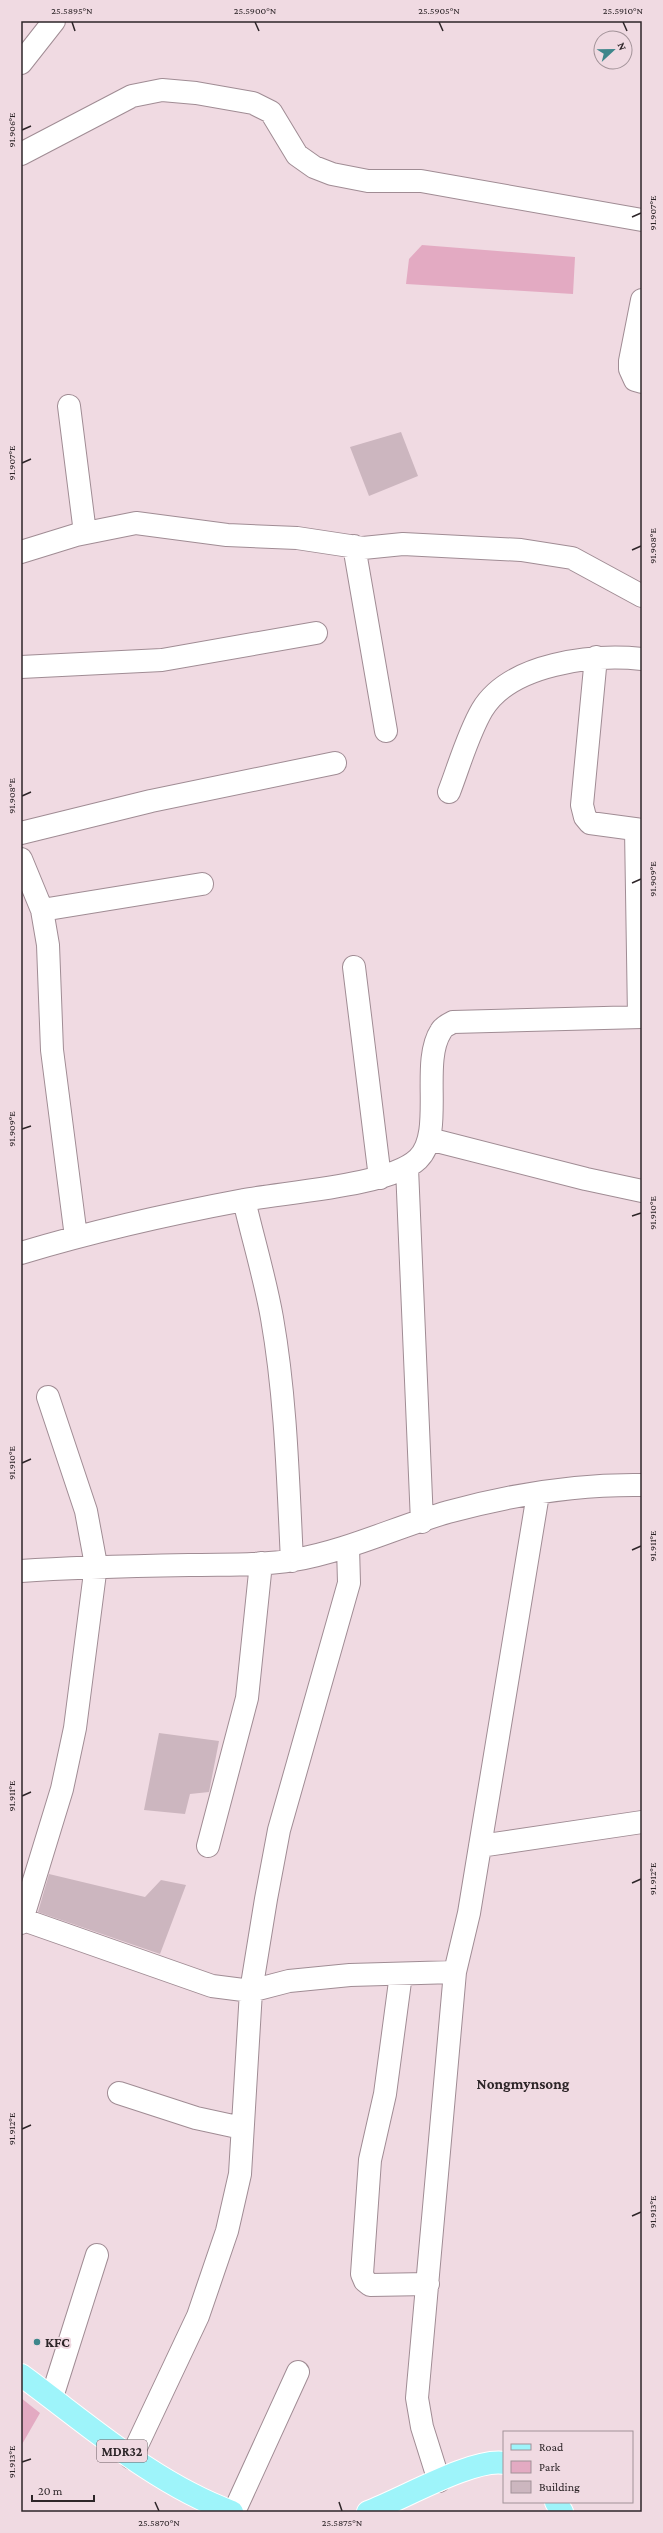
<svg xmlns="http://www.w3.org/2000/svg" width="663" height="2533" viewBox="0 0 663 2533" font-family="'Crimson Pro',serif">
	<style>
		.green { fill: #e3aac2 }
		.building { fill: #ccb6bf }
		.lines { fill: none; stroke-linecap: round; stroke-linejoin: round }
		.minor-casing { stroke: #a08c94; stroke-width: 24 }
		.major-casing { stroke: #fff; stroke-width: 24 }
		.minor { stroke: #fff; stroke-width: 22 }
		.major { stroke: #9ef4fa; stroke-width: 22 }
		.ticks { fill: none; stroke: #2d2528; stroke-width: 1.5 }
		.poi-dot { fill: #3e868b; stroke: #f0dae2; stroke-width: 1.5 }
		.labels { text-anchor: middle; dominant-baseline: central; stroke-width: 4; stroke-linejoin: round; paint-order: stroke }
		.shield { fill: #f0dae2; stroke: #685b60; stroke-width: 1 }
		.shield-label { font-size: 13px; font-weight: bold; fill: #2d2528 }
		.poi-label { font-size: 14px; font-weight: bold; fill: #2d2528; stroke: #f0dae2; text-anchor: start }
		.neighbourhood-label { font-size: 15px; font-weight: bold; fill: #2d2528; stroke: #f0dae2 }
		.neatline { fill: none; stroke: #2d2528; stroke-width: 1.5 }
		.ticks-label { font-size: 10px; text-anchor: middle; fill: #2d2528 }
	</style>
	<rect width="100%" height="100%" fill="#f0dae2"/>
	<!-- green -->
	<path class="green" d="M422 245 575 257 573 294 406 284 409 259Z
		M21 2398 40 2413 21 2446Z"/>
	<!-- building -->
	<path class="building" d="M401 432 418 476 369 496 350 447Z
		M159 1733 219 1741 209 1792 190 1794 185 1814 144 1810Z
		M49 1874 145 1897 161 1880 186 1885 160 1954 38 1912Z"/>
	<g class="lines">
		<defs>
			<path id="minor" d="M21 63 54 21
				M21 154 132 96 162 90 196 93 253 103 271 112 297 155 314 167 332 174 368 181H421L642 220
				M642 300 630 361V369L635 380 642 382
				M69 406 85 533
				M354 546 386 731
				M21 552 76 535 136 523 227 535 297 538 363 548 403 544 521 550 572 558 642 596
				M596 657 582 805 585 817 590 823 642 830
				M21 667 162 660 316 633
				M449 792C459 766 468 734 482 710 510 663 593 654 642 659
				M636 829 639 1017
				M21 833 151 801 335 763
				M21 859 42 910 48 945 52 1050 76 1237
				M42 910 202 884
				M354 967 380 1178
				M429 1139 586 1179 642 1191
				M407 1168 422 1522
				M244 1200C253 1239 265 1278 272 1318 286 1398 288 1480 292 1561
				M21 1253C94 1231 169 1214 244 1200 286 1192 390 1186 418 1159 445 1133 420 1063 441 1031 443 1027 449 1024 453 1022L642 1017
				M21 1571C77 1567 133 1566 189 1565 224 1564 259 1566 294 1560 347 1551 396 1527 448 1512 510 1495 577 1484 642 1485
				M208 1846 247 1698 261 1563
				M480 1846 642 1822
				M21 1919 212 1986 251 1991 289 1981 350 1975 455 1972
				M21 1923 62 1789 75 1728 96 1565 86 1511 48 1397
				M401 1974 385 2094 370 2160 362 2274 365 2281 370 2285 428 2284
				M119 2093 196 2118 242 2128
				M52 2397 97 2255
				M131 2458 198 2316 227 2231 240 2174 251 1991 266 1899 279 1830 349 1583 348 1547
				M439 2481 422 2427 417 2398 455 1972 469 1913 538 1494
				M234 2512 298 2372"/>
			<path id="major" d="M21 2375C88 2424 153 2483 232 2512
				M556 2502 562 2512
				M368 2512C401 2500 472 2458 504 2463"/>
		</defs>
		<!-- minor casing -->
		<use href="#minor" class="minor-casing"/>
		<!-- major casing -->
		<use href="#major" class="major-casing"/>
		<!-- minor -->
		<use href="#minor" class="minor"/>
		<!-- major -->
		<use href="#major" class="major"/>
	</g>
	<!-- ticks -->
	<path class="ticks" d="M72 22 75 31M255 22 259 31M439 22 443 31M623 22 627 31M22 130 31 126M632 217 641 213M22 463 31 459M632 550 641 546M22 796 31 792M632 883 641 879M22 1129 31 1126M632 1216 641 1213M22 1463 31 1459M632 1550 641 1546M22 1796 31 1792M632 1883 641 1879M22 2129 31 2125M632 2216 641 2212M22 2462 31 2459M155 2502 159 2511M339 2502 342 2511"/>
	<!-- markers -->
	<circle class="poi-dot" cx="37" cy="2342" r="4"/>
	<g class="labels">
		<!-- shield labels -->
		<rect class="shield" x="97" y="2440" width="50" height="22" rx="3"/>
		<g class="shield-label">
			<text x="122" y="2451">MDR32</text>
		</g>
		<!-- poi labels -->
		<g class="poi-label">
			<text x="45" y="2342">KFC</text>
		</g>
		<!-- neighbourhood labels -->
		<g class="neighbourhood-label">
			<text x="523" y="2084">Nongmynsong</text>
		</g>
	</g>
	<!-- border -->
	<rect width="663" height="2533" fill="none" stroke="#f0dae2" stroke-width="44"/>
	<!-- legend -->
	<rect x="503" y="2431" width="130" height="72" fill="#f0dae2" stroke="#a29298"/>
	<rect x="511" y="2444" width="20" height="6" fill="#9ef4fa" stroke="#a29298"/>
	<text x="539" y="2451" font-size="12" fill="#2d2528">Road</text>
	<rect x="511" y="2461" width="20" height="12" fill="#e3aac2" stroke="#a29298"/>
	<text x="539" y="2471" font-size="12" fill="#2d2528">Park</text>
	<rect x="511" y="2481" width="20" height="12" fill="#ccb6bf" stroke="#a29298"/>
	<text x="539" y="2491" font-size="12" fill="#2d2528">Building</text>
	<!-- north arrow -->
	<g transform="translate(613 50) rotate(68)"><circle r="19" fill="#f0dae2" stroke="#a29298"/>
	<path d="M0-3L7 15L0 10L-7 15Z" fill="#3e868b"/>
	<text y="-6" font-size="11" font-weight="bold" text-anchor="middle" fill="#2d2528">N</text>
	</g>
	<!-- scale -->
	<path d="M32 2495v6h62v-6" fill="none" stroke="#2d2528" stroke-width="2"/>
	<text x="38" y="2495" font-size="12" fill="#2d2528" stroke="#f0dae2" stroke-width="3" paint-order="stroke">20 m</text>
	<rect x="22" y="22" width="619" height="2489" class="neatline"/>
	<g class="ticks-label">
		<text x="72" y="14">25.5895°N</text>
		<text x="255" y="14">25.5900°N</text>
		<text x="439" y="14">25.5905°N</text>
		<text x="623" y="14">25.5910°N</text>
		<text transform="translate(11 130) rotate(-90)" y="4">91.906°E</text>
		<text transform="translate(652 213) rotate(-90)" y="4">91.907°E</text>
		<text transform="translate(11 463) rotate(-90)" y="4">91.907°E</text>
		<text transform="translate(652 546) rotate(-90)" y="4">91.908°E</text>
		<text transform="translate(11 796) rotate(-90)" y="4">91.908°E</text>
		<text transform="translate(652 879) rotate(-90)" y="4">91.909°E</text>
		<text transform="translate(11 1129) rotate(-90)" y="4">91.909°E</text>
		<text transform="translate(652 1213) rotate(-90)" y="4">91.910°E</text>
		<text transform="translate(11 1463) rotate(-90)" y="4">91.910°E</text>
		<text transform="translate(652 1546) rotate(-90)" y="4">91.911°E</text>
		<text transform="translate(11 1796) rotate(-90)" y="4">91.911°E</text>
		<text transform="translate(652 1879) rotate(-90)" y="4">91.912°E</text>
		<text transform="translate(11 2129) rotate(-90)" y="4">91.912°E</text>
		<text transform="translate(652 2212) rotate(-90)" y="4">91.913°E</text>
		<text transform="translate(11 2462) rotate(-90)" y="4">91.913°E</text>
		<text x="159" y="2526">25.5870°N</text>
		<text x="342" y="2526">25.5875°N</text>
	</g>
</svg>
